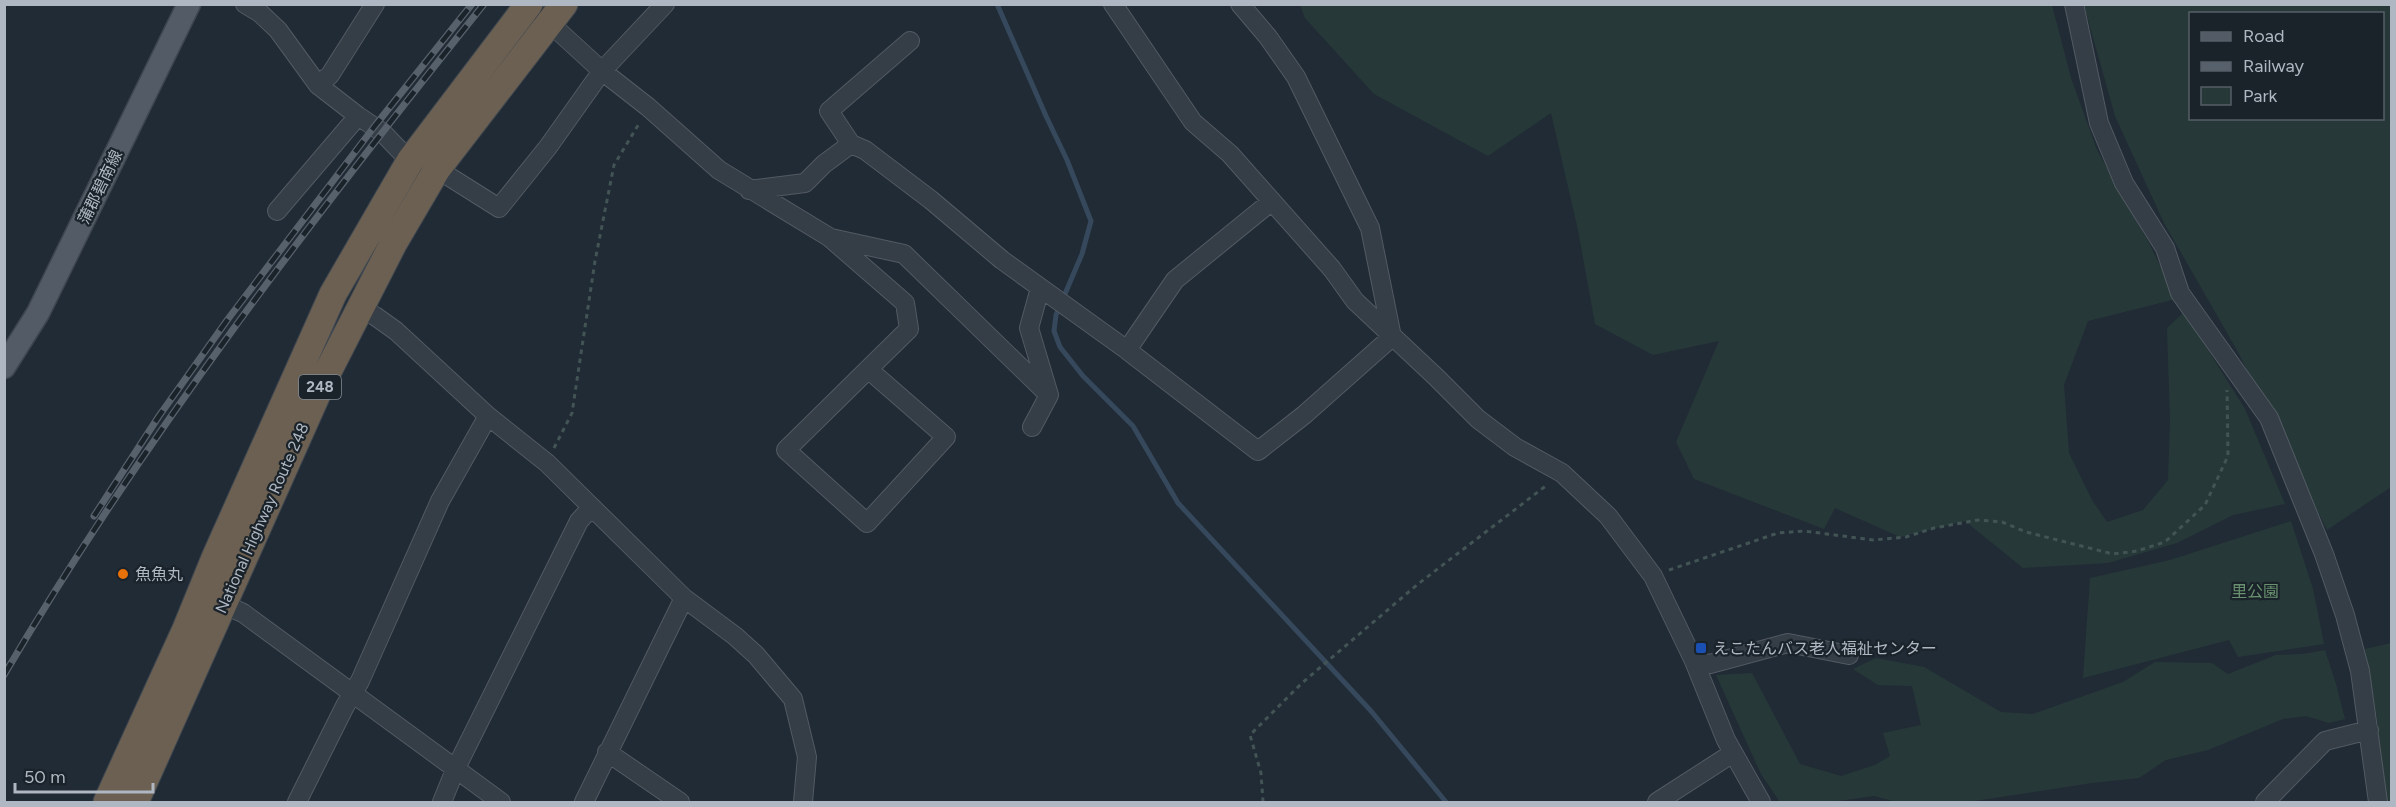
<svg xmlns="http://www.w3.org/2000/svg" width="2396" height="807" viewBox="0 0 2396 807" font-family="Figtree,'Noto Sans JP',sans-serif">
	<style>
		.green { fill: #263938; fill-rule: evenodd }
		.lines { fill: none; stroke-linecap: round; stroke-linejoin: round }
		.stream { stroke: #36485b; stroke-width: 5 }
		.minor-casing { stroke: #525a63; stroke-width: 20 }
		.major-casing { stroke: #3e464f; stroke-width: 25 }
		.highway-casing { stroke: #3f4750; stroke-width: 29 }
		.path { stroke: #435455; stroke-width: 3; stroke-dasharray: 4.5 4.5; stroke-linecap: butt }
		.minor { stroke: #353d46; stroke-width: 18 }
		.major { stroke: #535c66; stroke-width: 22 }
		.highway { stroke: #6b6052; stroke-width: 27 }
		.rail-casing { stroke: #57616c; stroke-width: 7 }
		.rail { stroke: #1a222a; stroke-width: 4.5; stroke-dasharray: 14; stroke-linecap: butt }
		.food-dot { fill: #e8710a; stroke: #1a222a; stroke-width: 2 }
		.transit-dot { fill: #1a4fb4; stroke: #1a222a; stroke-width: 2 }
		.labels { text-anchor: middle; dominant-baseline: central; stroke-width: 4.5; stroke-linejoin: round; paint-order: stroke }
		.shield { fill: #1a222a; stroke: #828a94; stroke-width: 1.5 }
		.shield-label { font-size: 15px; font-weight: bold; fill: #afb7c2 }
		.street-label { font-size: 16px; fill: #afb7c2; stroke: #1a222a }
		.poi-label { font-size: 16px; fill: #afb7c2; stroke: #1a222a; text-anchor: start }
		.park-label { font-size: 16px; fill: #69916f; stroke: #1a222a }
	</style>
	<rect width="100%" height="100%" fill="#212b35"/>
	<!-- green -->
	<path class="green" d="M1300 5H2052L2071 78 2097 150 2150 245 2176 299 2088 321 2064 385 2069 453 2092 500 2107 522 2143 510 2168 480 2170 420 2167 328 2184 312 2245 409 2285 504 2233 515 2177 543 2108 563 2023 568 1965 521 1900 537 1835 508 1824 529 1694 479 1676 442 1719 341 1653 355 1595 324 1578 230 1551 113 1488 156 1374 94 1305 18Z
		M2084 5H2391V487L2327 530 2238 352 2164 223 2115 116ZM2190 14H2382V118H2190Z
		M2291 521 2313 589 2324 644 2238 657 2229 640 2083 678 2090 578 2170 560Z
		M2391 643V802H2382L2378 725 2365 649Z
		M2325 650 2336 684 2345 719 2329 723 2306 716 2283 719 2208 750 2166 760 2139 778 2092 783 1968 802H1896L1874 796 1831 802H1780L1761 774 1716 675 1752 673 1800 764 1841 776 1875 765 1890 756 1883 733 1921 725 1912 686 1878 685 1853 669 1876 658 1924 667 2001 712 2033 714 2123 682 2155 662 2212 663 2228 674 2276 655 2303 654Z"/>
	<g class="lines">
		<!-- stream -->
		<path class="stream" d="M997 4 1046 116 1067 160 1091 221 1082 254 1056 315 1054 331 1060 347 1083 376 1133 426 1178 503 1371 711 1446 802"/>
		<defs>
			<path id="minor" d="M245 4 260 13 278 30 318 85 358 116 382 132 410 161
				M1113 4 1193 122 1230 154 1332 269 1355 301 1436 377 1478 419 1515 447 1562 473 1608 516 1653 576 1694 661 1726 740 1761 802
				M1240 4 1268 37 1296 77 1370 228 1392 337
				M2074 4 2099 123 2124 183 2165 248 2180 293 2269 418 2324 554 2345 615 2360 671 2378 802
				M542 16 602 71 648 107 719 170 829 237 905 303 909 329 786 450 867 523 946 437 868 369
				M318 85 330 75 375 4
				M851 144 829 111 910 41
				M437 169 499 208 548 147 602 71 665 4
				M749 190 805 183 824 164 851 144 865 150 931 200 1002 260 1127 350 1258 451 1304 415 1392 337
				M277 211 358 116
				M831 238 904 254 1049 395
				M360 308 375 316 396 331 488 416 547 463 684 598 735 636 756 655 793 699 807 757 803 802
				M1127 350 1175 280 1272 201
				M1032 427 1049 395 1029 328 1040 288
				M214 600 243 613 501 802
				M1694 661 1710 664 1788 643 1849 655
				M607 752 680 802
				M297 802 345 706 360 681 440 501 488 416
				M442 802 455 770 579 521 591 508
				M584 802 684 598
				M1657 802 1733 753
				M2265 802 2325 741 2369 730"/>
			<path id="major" d="M4 367 38 313 189 4"/>
			<path id="highway" d="M107 802 186 629 215 558 333 294 410 161 529 4
				M135 802 321 385 393 244 437 169 564 4"/>
		</defs>
		<!-- minor casing -->
		<use href="#minor" class="minor-casing"/>
		<!-- major casing -->
		<use href="#major" class="major-casing"/>
		<!-- highway casing -->
		<use href="#highway" class="highway-casing"/>
		<!-- path -->
		<path class="path" d="M554 448 572 413 595 261 614 165 640 122
			M1669 570 1778 533 1804 531 1873 540 1906 537 1934 528 1978 520 2002 522 2026 532 2113 554 2137 551 2165 542 2205 505 2228 456 2227 390
			M1263 802 1261 773 1250 735 1302 683 1418 584 1547 485"/>
		<!-- minor -->
		<use href="#minor" class="minor"/>
		<!-- major -->
		<use href="#major" class="major"/>
		<!-- highway -->
		<use href="#highway" class="highway"/>
		<defs>
			<path id="rail" d="M94 516 159 416 228 319 374 127 472 4
				M4 675C144 437 312 219 484 4"/>
		</defs>
		<!-- rail casing -->
		<use href="#rail" class="rail-casing"/>
		<!-- rail -->
		<use href="#rail" class="rail"/>
	</g>
	<!-- markers -->
	<circle class="food-dot" cx="123" cy="574" r="6"/>
	<rect class="transit-dot" x="1695" y="642" width="12" height="12" rx="3"/>
	<g class="labels">
		<!-- shield labels -->
		<rect class="shield" x="299" y="375" width="42" height="24" rx="4.5"/>
		<g class="shield-label">
			<text x="320" y="387">248</text>
		</g>
		<!-- street labels -->
		<g class="street-label">
			<text transform="translate(100 187) rotate(-64)">蒲郡碧南線</text>
			<text transform="translate(262 518) rotate(-66)">National Highway Route 248</text>
		</g>
		<!-- poi labels -->
		<g class="poi-label">
			<text x="135" y="574">魚魚丸</text>
			<text x="1713" y="648">えこたんバス老人福祉センター</text>
		</g>
		<!-- park labels -->
		<g class="park-label">
			<text x="2255" y="591">里公園</text>
		</g>
	</g>
	<!-- border -->
	<rect width="2396" height="807" fill="none" stroke="#afb7c2" stroke-width="12"/>
	<!-- legend -->
	<rect x="2189" y="12" width="195" height="108" fill="#1a222a" stroke="#565e67" stroke-width="1.5"/>
	<rect x="2201" y="32" width="30" height="9" fill="#535c66" stroke="#565e67" stroke-width="1.5"/>
	<text x="2243" y="42" font-size="18" fill="#afb7c2">Road</text>
	<rect x="2201" y="62" width="30" height="9" fill="#57616c" stroke="#565e67" stroke-width="1.5"/>
	<text x="2243" y="72" font-size="18" fill="#afb7c2">Railway</text>
	<rect x="2201" y="87" width="30" height="18" fill="#263938" stroke="#565e67" stroke-width="1.5"/>
	<text x="2243" y="102" font-size="18" fill="#afb7c2">Park</text>
	<!-- scale -->
	<path d="M15 783v9h138v-9" fill="none" stroke="#afb7c2" stroke-width="3"/>
	<text x="24" y="783" font-size="18" fill="#afb7c2" stroke="#1a222a" stroke-width="4.5" paint-order="stroke">50 m</text>
</svg>
